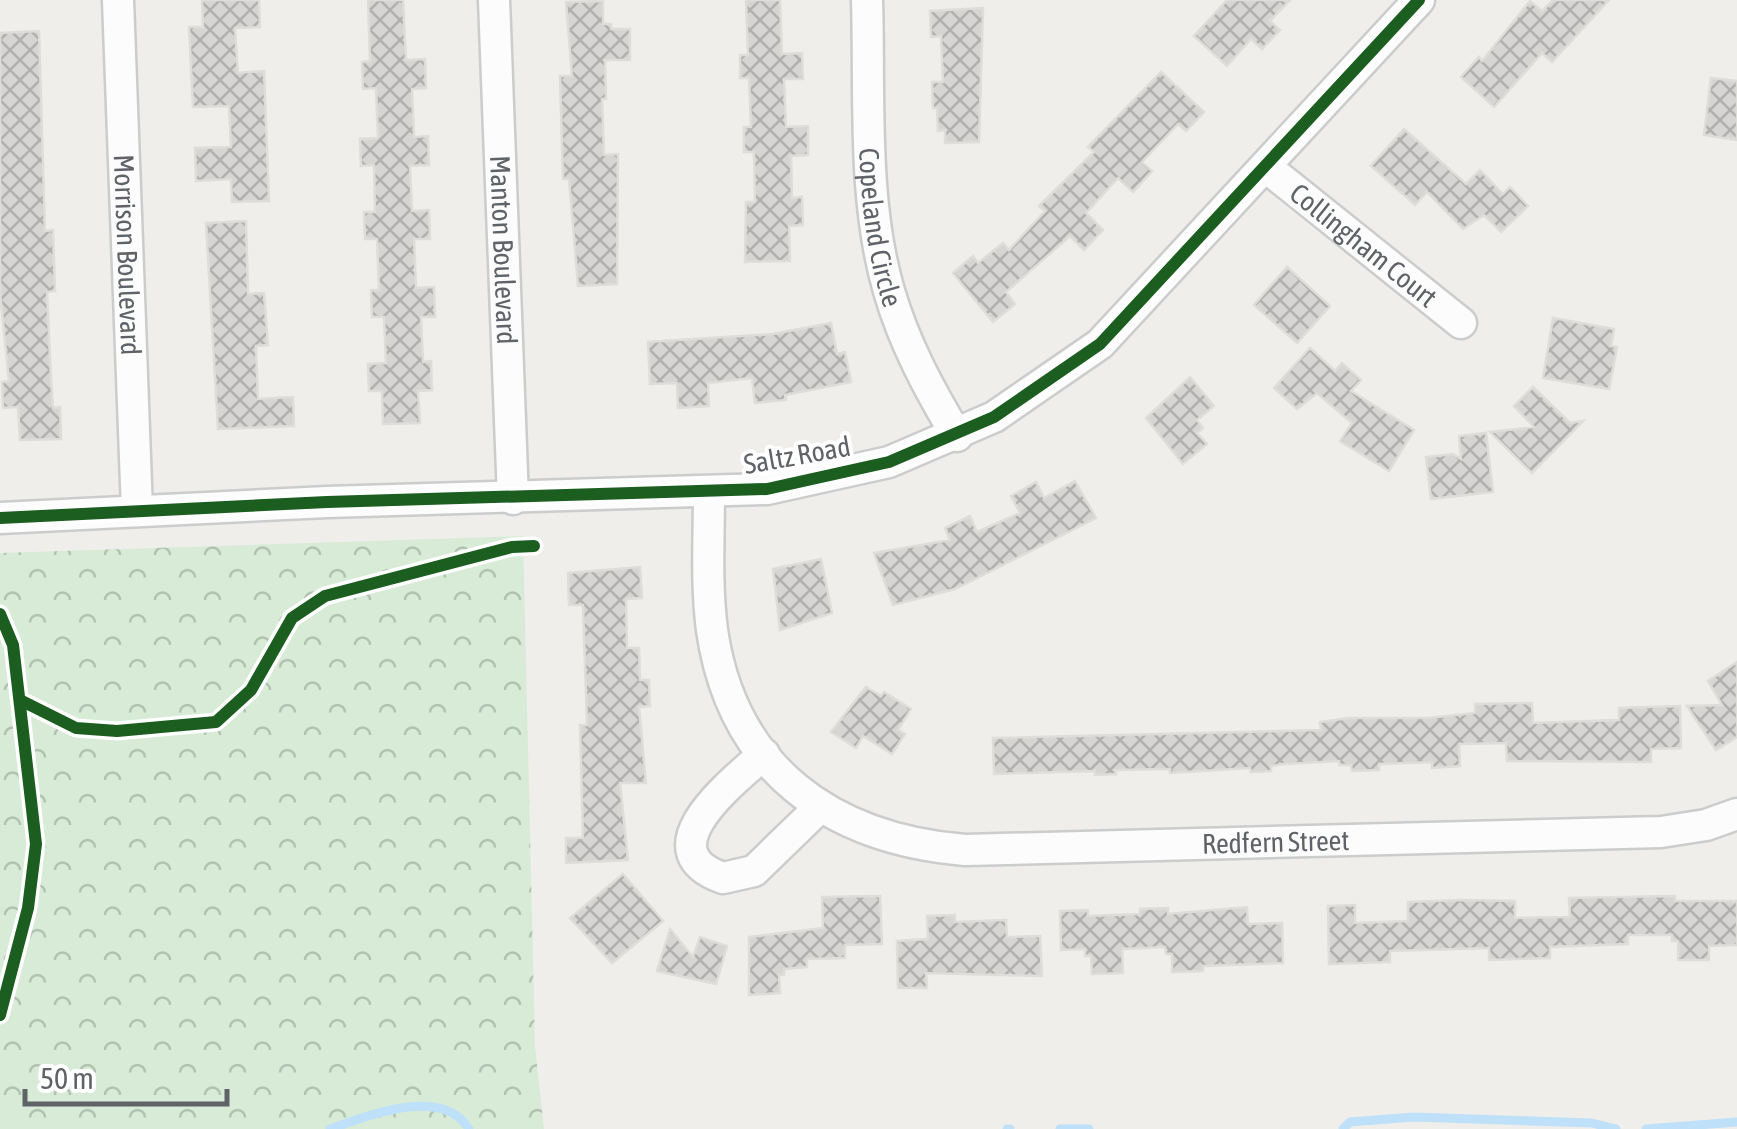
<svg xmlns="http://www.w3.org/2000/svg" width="1737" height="1129" viewBox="0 0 1737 1129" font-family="'Asap Condensed',sans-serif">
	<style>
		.forest { fill: url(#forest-crowns) }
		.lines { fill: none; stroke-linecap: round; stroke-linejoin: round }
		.stream { stroke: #bfe0f9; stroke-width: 9 }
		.building { fill: url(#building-cross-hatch); stroke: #deddd9; stroke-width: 2.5 }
		.minor-casing { stroke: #cbcccc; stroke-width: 35 }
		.minor { stroke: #fdfcfc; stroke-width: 30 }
		.cycleway-casing { stroke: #fff; stroke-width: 19 }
		.cycleway { stroke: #1b5e20; stroke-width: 12 }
		.labels { text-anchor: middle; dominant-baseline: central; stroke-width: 8; stroke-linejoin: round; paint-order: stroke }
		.street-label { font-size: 28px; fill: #5f6368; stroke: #fff }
	</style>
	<defs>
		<pattern id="forest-crowns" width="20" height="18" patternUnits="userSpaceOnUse" patternTransform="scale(2.5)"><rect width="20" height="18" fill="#d8ebd6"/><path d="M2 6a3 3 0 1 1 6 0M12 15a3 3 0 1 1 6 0" fill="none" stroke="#b2c2b1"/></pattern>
		<pattern id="building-cross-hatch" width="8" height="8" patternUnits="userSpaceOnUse" patternTransform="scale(2.5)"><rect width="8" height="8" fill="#d6d5d3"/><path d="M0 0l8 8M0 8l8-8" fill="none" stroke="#b1b0af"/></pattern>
	</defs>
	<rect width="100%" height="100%" fill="#efeeea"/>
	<!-- forest -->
	<path class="forest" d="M523 536 535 1046 544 1129H0V553Z"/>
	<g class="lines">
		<!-- stream -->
		<path class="stream" d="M330 1129C368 1116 442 1085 469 1129
			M1007 1129H1010
			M1060 1129H1089
			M1343 1129 1350 1122 1413 1117 1592 1123 1616 1129
			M1646 1129 1737 1122"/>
	</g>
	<!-- building -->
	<path class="building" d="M202 0H259L260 27 235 28 238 73 264 71 269 201 232 202 231 179 196 181 195 148 231 147 229 106 193 107 189 27H203Z
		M368 0H403L406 60 425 59 426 88 412 89 414 137 428 136 429 165 410 166 412 211 429 210 430 239H414L416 288 434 287 435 317H421L423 362 431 361 432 390 418 391 420 423 383 424 382 391H369L368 364 386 363 384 317H372L371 290H379L377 239H365L364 212H375L374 165 361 166 360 139 378 138 376 88 363 89 362 62 370 61Z
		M746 0H780L782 54 802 53 803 79H784L786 127 808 126V155L791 156 792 198 802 197 803 225 789 226 790 261 745 262 746 202H755L754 152H744V127H751L749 78H740V55H748Z
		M1227 0H1290L1270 21 1280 30 1262 49 1251 39 1227 66 1194 36Z
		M1553 0H1609L1552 62 1542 53 1494 107 1461 77 1479 57 1482 61 1530 1 1542 11Z
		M603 1V24H611V29H630V60H605L606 99H602L604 155 618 154 617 284 578 286 569 179H563L560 76H572L566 2Z
		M983 8 979 142 945 143V130L938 131 937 108H933L932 82H943L941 36 931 37 930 11Z
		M39 31 45 231 53 230 55 291 47 292 51 379 53 408 60 407 61 439 20 440 18 407 3 408 2 382 9 381 0 293V33Z
		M1161 72 1204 112 1186 131 1178 124 1142 162 1152 171 1133 192 1118 178 1086 213 1103 230 1084 250 1070 236 1006 292 1015 304 993 322 953 273 973 256 978 263 1003 243 1009 250 1045 211 1039 206 1094 152 1088 147Z
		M1711 78 1737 81V140L1704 135Z
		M1404 129 1466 184 1480 170 1503 194 1510 187 1528 206 1501 232 1484 215 1463 229 1427 192 1415 205 1371 166Z
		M246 221 248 294 264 293 268 345 256 346 258 399 293 397 294 426 218 429 206 223Z
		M1287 267 1330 306 1297 343 1254 305Z
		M1553 318 1614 329 1611 346 1617 347 1609 389 1543 378Z
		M831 323 837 354 845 352 851 382 785 395 786 400 755 403 752 378 708 383 709 406 678 408 677 383 650 384 648 342 773 334Z
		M1310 348 1335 371 1342 363 1361 380 1351 391 1414 430 1389 471 1340 441 1352 423 1317 393 1297 409 1274 388Z
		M1190 377 1214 406 1197 420 1203 428 1197 433 1207 444 1183 464 1146 418Z
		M1533 387 1570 423 1583 421 1532 473 1490 432 1534 427 1514 406Z
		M1486 433 1493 492 1431 499 1426 457 1453 454 1461 459 1459 436Z
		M1075 481 1096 518 955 589 893 605 874 553 950 540 945 528 970 516 977 532 1020 513 1011 496 1036 482 1044 498Z
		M821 559 832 613 780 630 773 569Z
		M640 567 642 598 626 599 627 648H639L640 680H649L650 706 639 707 646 783H620L628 860 566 863V838H583L580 725H587L583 605H569L568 573Z
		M1737 662V737L1716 750 1687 706 1722 705 1708 681Z
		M866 687 881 696 884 692 911 709 898 730 905 734 892 754 863 736 856 748 831 732Z
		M1532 703 1533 723 1619 720V708L1680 706 1681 748 1651 749V762L1507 761 1506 743 1459 744 1460 766 1432 768V762L1379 764V770L1352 771 1351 765H1339V761L1284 764 1271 766V771L1251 772 1250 768 1170 773V769L1115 770 1116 774 1095 775V771L994 774 993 738 1321 730 1320 722 1349 718H1429L1475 713V704Z
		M623 874 663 921 612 963 570 918Z
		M880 896 882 944 845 945V958L807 959V967L784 969V975H779L780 993 749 995V937L823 928 822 897Z
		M1675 896V901H1737V945L1709 946V960H1678V941H1672V935H1628V944L1550 947V958L1489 960V948L1390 951V962L1329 964 1328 906 1355 905V923L1408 921V902L1465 900 1515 901V918L1570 917 1569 898Z
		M1247 907 1248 924 1282 923 1283 963 1203 966V971L1172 972V954H1166L1165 947 1122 949 1123 973 1092 974 1091 956H1085V949L1061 950 1060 911 1088 910V916L1140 914V909L1168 908V914Z
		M955 915V922L1006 920 1007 937 1040 936 1042 976 926 973 927 988H898L897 941 928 939 927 916Z
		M670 929 693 957 700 937 727 946 716 984 657 971Z"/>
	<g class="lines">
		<defs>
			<g id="minor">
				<path id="s1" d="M118 0 137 511"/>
				<path id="s2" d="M494 0 513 499"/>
				<path id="s3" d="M867 0C870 94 862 199 889 291 904 343 929 389 957 436"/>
				<path id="s4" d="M1266 167 1461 323"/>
				<path id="s5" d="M709 492C709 538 706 584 712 630 732 769 831 839 965 850L1661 832 1706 825 1737 814"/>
				<path d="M0 518 327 502 767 489 889 462 994 417 1100 344 1419 0"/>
				<path d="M764 754C735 780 643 850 723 878L754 871 820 807"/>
			</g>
		</defs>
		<!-- minor casing -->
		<use href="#minor" class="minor-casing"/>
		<!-- minor -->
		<use href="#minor" class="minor"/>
		<defs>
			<path id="cycleway" d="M0 518 327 502 767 489 889 462 994 417 1100 344 1419 0
				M0 614 13 645 36 844 28 908 0 1015
				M20 700 76 728 117 731 216 722 251 690 292 618 325 596 512 547 534 546"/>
		</defs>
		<!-- cycleway casing -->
		<use href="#cycleway" class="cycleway-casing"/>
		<!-- cycleway -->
		<use href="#cycleway" class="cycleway"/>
	</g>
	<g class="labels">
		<!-- street labels -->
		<g class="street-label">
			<text stroke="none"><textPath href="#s3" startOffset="228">Copeland Circle</textPath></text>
			<text stroke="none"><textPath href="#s4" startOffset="125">Collingham Court</textPath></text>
			<text stroke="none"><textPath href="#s2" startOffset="250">Manton Boulevard</textPath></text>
			<text stroke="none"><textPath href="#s1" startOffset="255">Morrison Boulevard</textPath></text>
			<text transform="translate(797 455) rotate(-10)">Saltz Road</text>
			<text stroke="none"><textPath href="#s5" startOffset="815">Redfern Street</textPath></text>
		</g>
	</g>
	<!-- scale -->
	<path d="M25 1089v15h202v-15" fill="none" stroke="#5f6368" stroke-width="5"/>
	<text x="40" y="1089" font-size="30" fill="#5f6368" stroke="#ffffff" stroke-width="8" paint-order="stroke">50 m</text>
</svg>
